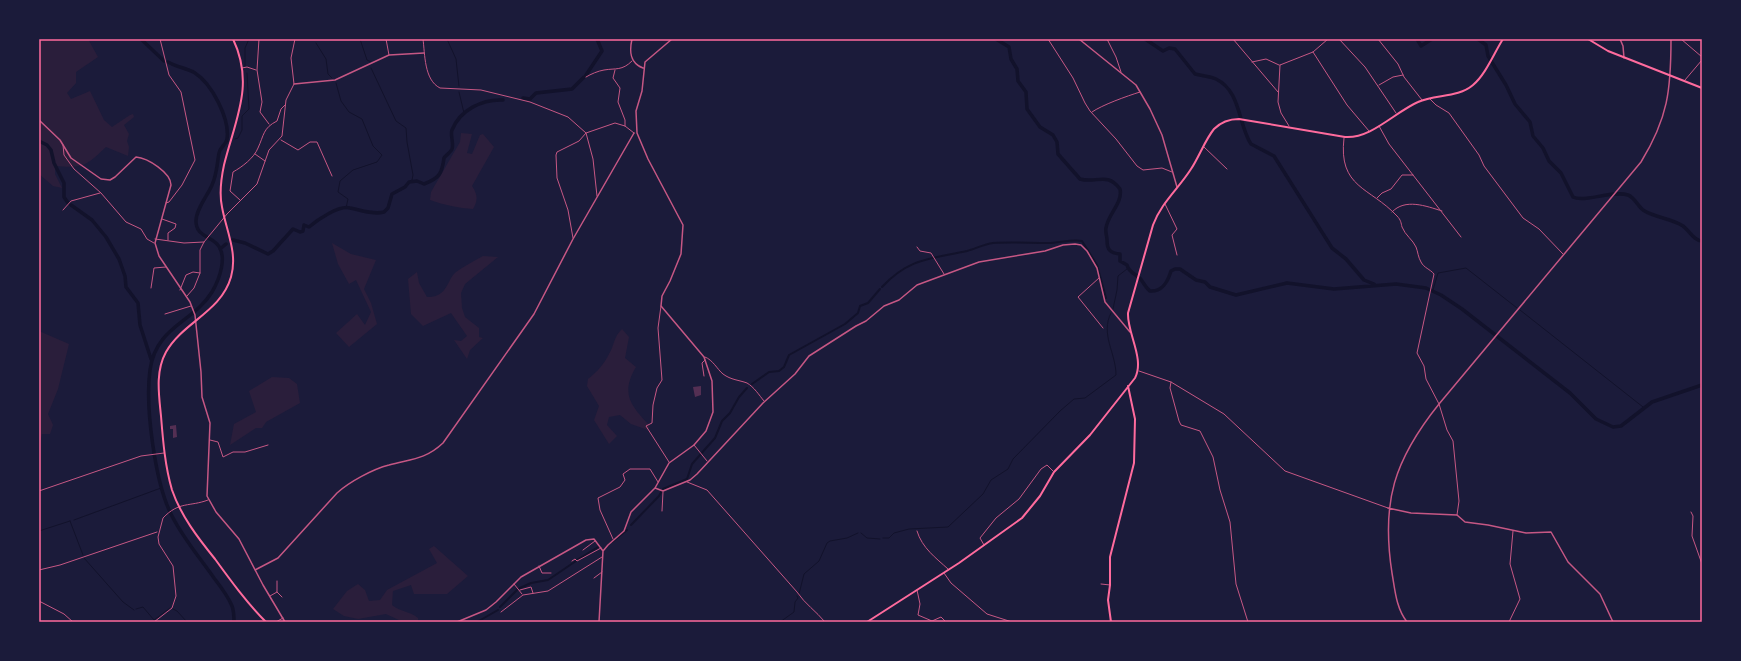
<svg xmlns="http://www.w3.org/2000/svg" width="1741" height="661" viewBox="0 0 1741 661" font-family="'Asap Condensed',sans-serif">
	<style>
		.green { fill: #2a1e3b }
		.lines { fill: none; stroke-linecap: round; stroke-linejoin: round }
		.stream { stroke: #12122b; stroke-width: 1 }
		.canal { stroke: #12122b; stroke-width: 2 }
		.river { stroke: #12122b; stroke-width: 3.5 }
		.building { fill: #542f53 }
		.minor { stroke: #c65784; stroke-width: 1 }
		.tertiary { stroke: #c65784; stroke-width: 1.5 }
		.primary { stroke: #ff6b9d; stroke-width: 2 }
		.neatline { fill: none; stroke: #ff6b9d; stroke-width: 1.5 }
	</style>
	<rect width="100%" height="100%" fill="#1b1b3a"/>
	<!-- green -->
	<path class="green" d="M39 39H88L98 57 76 72V83L67 93 71 99 90 91 104 120 112 127 130 115 133 114 134 117 124 125 129 134 127 141 129 147 128 156 106 147C85 167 83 168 55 166V174L62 188 53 186 39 174Z
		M461 133 472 134 467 153 472 154 480 135 483 134 494 147 472 186C478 195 478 200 473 209 459 208 444 205 430 200L431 192 460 142Z
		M332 243 351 254 376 260 364 289 371 303 377 324 349 347 336 333 357 314 365 325 371 312 356 280 349 284 338 264Z
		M483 256 498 257 465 284 461 293 462 308 465 317 479 328V337L483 338 470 350 467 359 454 340 461 341 467 336 451 313 423 326 411 314 408 279 417 272 419 283 427 297C448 298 447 279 456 272 464 266 474 261 483 256Z
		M622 329 629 337 625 358 636 367C620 394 631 406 650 426L648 430 631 424 620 415 609 417 607 425 617 436 609 444 594 420 599 406 587 386 588 379C597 372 604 364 609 354 615 344 613 338 622 329Z
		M39 331 69 344 58 389 48 414 53 425 50 434H42L39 448Z
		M272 377 289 378 297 384 300 403 266 422 262 428H256L230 445 234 424 256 412 249 391Z
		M434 546 468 576 447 594H414L411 585 393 591 392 605C400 612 410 611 418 618V622H403L386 614 358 619 344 616 333 609 347 591 358 584 365 590 369 601 380 600 387 590 437 563 429 549Z"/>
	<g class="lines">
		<!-- stream -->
		<path class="stream" d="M360 39 367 60 371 62
			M447 39 456 59 459 86
			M316 43 326 59 328 74 332 78
			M245 66V48L249 39
			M371 68 396 121 406 128 407 142 413 175 412 180 409 182
			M336 83 341 101 349 112 362 119 373 146 382 155 377 162 353 170 340 181 338 192 348 199 346 208
			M459 92 464 113
			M235 139 238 138 242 130V116L249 109 247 73
			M225 143 229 141
			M1426 288 1433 290 1438 273 1466 268 1517 308
			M1113 309 1117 290 1118 276 1127 269
			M1520 310 1643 407
			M74 520 161 488
			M70 521 83 555
			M39 531 70 521
			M861 533 867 538 880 539
			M883 538H889L894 533 909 529 948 527 983 494 991 480 1008 469 1013 459 1060 411 1074 399 1085 398 1116 375C1116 353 1100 334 1111 313
			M84 558 123 602 134 610
			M799 594 804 574 819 561 827 543 830 541 847 538 858 533
			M136 609 143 607 154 620 170 608
			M173 609 177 611 187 622
			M780 622 794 612 795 602 798 598 797 596"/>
		<!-- canal -->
		<path class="canal" d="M882 287C909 258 930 259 967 251 975 249 984 244 993 243 1011 242 1030 243 1048 243 1059 243 1072 239 1082 241L1097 265 1106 298
			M752 384 769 372 779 371 784 367 789 355 845 324 858 313 860 306 868 303 880 289
			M631 525 659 496 663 489 687 479 692 464 715 438 722 421 730 413 739 397 747 388
			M612 542 627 530
			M577 560 598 547
			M520 588 531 583 548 580 576 561
			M500 607 518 589
			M477 622 498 610"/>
		<!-- river -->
		<path class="river" d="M141 39 164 61
			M996 39 1009 47 1011 59 1017 69 1018 81 1026 92 1027 109 1040 127 1053 135 1057 142 1058 154 1080 179C1096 184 1107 171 1120 189 1123 203 1108 214 1106 228 1105 232 1107 236 1107 240 1107 250 1110 253 1120 254V261L1127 265C1129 274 1138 274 1142 281 1145 285 1146 288 1150 291 1163 292 1168 281 1171 271L1175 269H1180L1196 280 1205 282 1210 287 1236 295 1287 283 1334 289 1396 284 1426 288 1441 295 1462 309 1570 393 1596 419 1613 427 1621 426 1652 402 1702 385
			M1145 39 1163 51 1169 48 1175 49 1195 74C1202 76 1209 76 1216 79 1241 91 1238 124 1251 144L1274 156 1332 248 1346 259 1364 280 1374 284
			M1417 39 1421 46 1432 39H1440
			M1478 39 1486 45 1488 56 1506 85 1515 104 1530 122 1533 136 1543 148 1549 161 1561 173 1573 197C1584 203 1612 190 1628 195 1634 197 1638 206 1643 210 1655 218 1671 218 1683 226 1690 231 1693 240 1702 241
			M168 62C176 67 187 68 195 73 212 84 230 119 227 139 226 145 220 147 219 153 217 164 217 174 212 185 208 195 196 209 196 221 196 235 207 235 216 243 229 255 219 280 212 292 193 323 156 326 150 370 145 406 155 484 172 516 183 538 200 558 214 578 221 587 228 596 232 606 234 611 234 616 234 622
			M586 75 602 51 597 39
			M523 98 530 99 536 93 572 89 584 77
			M39 141 47 145 51 150 54 163 64 183V197L68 203
			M71 205 92 220 106 237 119 259 125 276 126 287 138 303 140 325 151 359
			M233 240 245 243 268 254 273 251 293 229 300 232 303 231 304 225 309 227C317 220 339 205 350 208 361 210 373 215 384 212L388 208 392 194 405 187 409 182 417 181 424 184C440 178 442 173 444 158 446 155 451 152 452 149 454 143 450 135 452 130 460 110 482 99 503 100
			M220 249 226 244"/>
	</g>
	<!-- building -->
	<path class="building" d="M701 386V395L695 397 693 387Z
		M176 425 177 437 173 438V429H170V426Z"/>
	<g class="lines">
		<!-- minor -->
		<path class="minor" d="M160 39 169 75 181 92 195 160 182 185 169 202 166 203
			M259 39 257 70 262 102 260 112 269 124
			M386 39 389 55
			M423 39C425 54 424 80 440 88L481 90 530 102 568 117 586 133 593 159 597 196
			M1048 39 1073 78 1085 103 1090 111 1116 139 1137 166 1143 170 1162 168 1172 172
			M1107 39 1116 57 1121 72
			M1233 39 1278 92
			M1339 39 1365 67 1396 113
			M1378 39 1398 64 1404 77 1422 100
			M1681 39 1702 57
			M1313 52 1347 105 1369 131
			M1252 62 1266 59 1279 65
			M1280 65 1278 102 1281 113 1289 126
			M1280 65 1313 52 1328 39
			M242 68 247 67 256 70
			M615 70 613 78 620 88 618 102 625 120V126
			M586 77C591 74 598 71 604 70 616 68 622 71 632 61
			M1685 80 1702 60
			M1379 85 1393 77 1403 75
			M1430 99 1436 105 1449 113 1479 155 1484 166 1523 218 1539 229 1563 254
			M1092 112C1102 105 1127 96 1140 92
			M1379 126 1389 144 1461 237
			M1344 138C1338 188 1370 187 1397 216 1401 220 1401 223 1402 227 1405 235 1413 240 1416 247 1418 252 1418 257 1421 262 1424 268 1430 269 1434 274L1417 353 1424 366 1426 379 1439 404 1447 430 1453 441 1459 501 1457 515
			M281 140 298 150 310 142H317L332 176
			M63 145 64 155 74 169 101 193 126 222 141 229 147 239 154 243
			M1204 147 1227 169
			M255 154 265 161
			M1377 198 1382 193 1391 189 1402 175H1413
			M240 200 230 191 233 172C242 167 254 158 258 148 264 135 263 128 277 121L281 109 285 105
			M1165 204 1177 229 1172 235 1177 255
			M63 210 71 201 100 193
			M1392 212C1405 198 1426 206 1442 211
			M162 219 176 224 175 228 168 233V240
			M573 238 568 210 557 178 556 155 557 152 579 141 586 133 615 123 625 126 634 133
			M155 239 184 243 204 242
			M917 247 920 251 931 253 944 274
			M1099 278 1078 297 1103 328
			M151 288 154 268 166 267
			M180 290 186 275 193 272 200 273
			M187 296 194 288 200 273V250L204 242 227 214 257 184 269 150 282 136 286 100 294 84 291 58 295 39
			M661 306 658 328 662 380 657 388 653 405 652 423 646 426 669 462
			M165 314 191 306
			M705 357C713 360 717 369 723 374 731 380 739 380 747 383 754 387 759 395 764 401
			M1139 371 1171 382 1224 414 1285 471 1388 508
			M704 376 702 363 705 360
			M1171 382 1170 388 1179 421 1181 425 1200 431 1213 457 1220 490 1230 522 1236 584 1248 622
			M210 440 218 442 223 457 233 452H245L268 445
			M694 445 707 461
			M687 482 707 490 797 592C805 604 816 611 825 622
			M39 491 141 456 164 453
			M662 511 663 492
			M1691 512 1693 516 1692 536 1702 564
			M917 531C922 548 936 558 948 569
			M613 539 600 510 598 498 620 487 625 480 623 474 630 469H650L658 482
			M984 545 980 538 996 518 1019 499 1041 469 1047 465 1053 471
			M583 550 595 541
			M572 561 575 559 577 561 601 548
			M539 566 542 573H551
			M39 570 60 565 157 532
			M944 573 951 583 987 614 1012 622
			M594 578 602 572
			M514 584 522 594
			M1101 584 1110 585
			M520 590 531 587 533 593
			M917 590 920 604 918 615 932 621 941 617 946 622
			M277 592 282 597
			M270 596 277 592V581
			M39 601 64 614 73 622
			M501 612 523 595 548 591 602 557
			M154 622 172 608 176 596 173 566 159 544 158 537 163 518C179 501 190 507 208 500
			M276 622 283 618
			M1509 622 1520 599 1510 564 1513 531"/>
		<!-- tertiary -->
		<path class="tertiary" d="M632 39C629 52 630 63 643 68
			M1079 39 1136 85 1150 109 1162 135 1177 187
			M1620 39 1623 46 1624 58
			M294 84 335 80 389 55 424 53
			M39 120 60 140 71 158 101 179 110 180 115 177 136 157C148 158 171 173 171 185L155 243 159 256 190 302 195 315 201 372 202 397 210 423 207 496 216 512 239 539 263 585 285 622
			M655 488 663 491 690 480 697 474 763 403 795 374 809 356 856 326 866 321 884 306 899 300 917 285 979 262 1045 251 1063 245 1075 244 1081 245 1087 251 1097 268 1105 302 1130 332
			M1388 508 1411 513 1457 515 1465 522 1488 525 1526 533 1551 532 1568 562 1600 594 1613 622
			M255 570 278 558 337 493C349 482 373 469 389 465 410 459 425 460 443 443L534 314 573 239 634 133
			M457 622 486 610 496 602 521 577 586 540 594 539 603 551
			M599 622 603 551 608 545 624 531 631 512 655 488 669 463 694 445 706 431 713 412 712 381 704 357 661 306 662 296 670 281 681 254 683 225 648 159 637 133 636 111 642 91 645 62 672 39
			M1407 622C1396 608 1395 590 1392 573 1381 502 1394 460 1439 404L1641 162C1668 118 1671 90 1671 39"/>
		<!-- primary -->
		<path class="primary" d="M233 39C255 85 235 120 224 165 221 179 219 193 222 207 226 230 238 253 231 277 221 312 183 322 166 352 155 372 159 395 161 416 163 441 165 466 172 490 181 516 198 538 215 559 231 581 247 603 266 622
			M1588 39 1608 51 1702 88
			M867 622 959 563 1022 518 1040 496 1054 472 1090 435 1135 378C1145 359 1127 333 1128 313L1153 225C1161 203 1179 188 1191 169 1199 157 1205 140 1214 129 1221 122 1229 119 1239 119L1345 137C1371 139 1395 112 1418 102 1435 94 1458 98 1473 85 1486 74 1494 53 1503 39
			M1111 622 1108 600 1110 585V557L1134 463 1135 419 1128 386"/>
	</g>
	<!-- border -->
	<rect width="1741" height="661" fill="none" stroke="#1b1b3a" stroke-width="80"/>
	<rect x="40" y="40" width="1661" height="581" class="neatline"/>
</svg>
